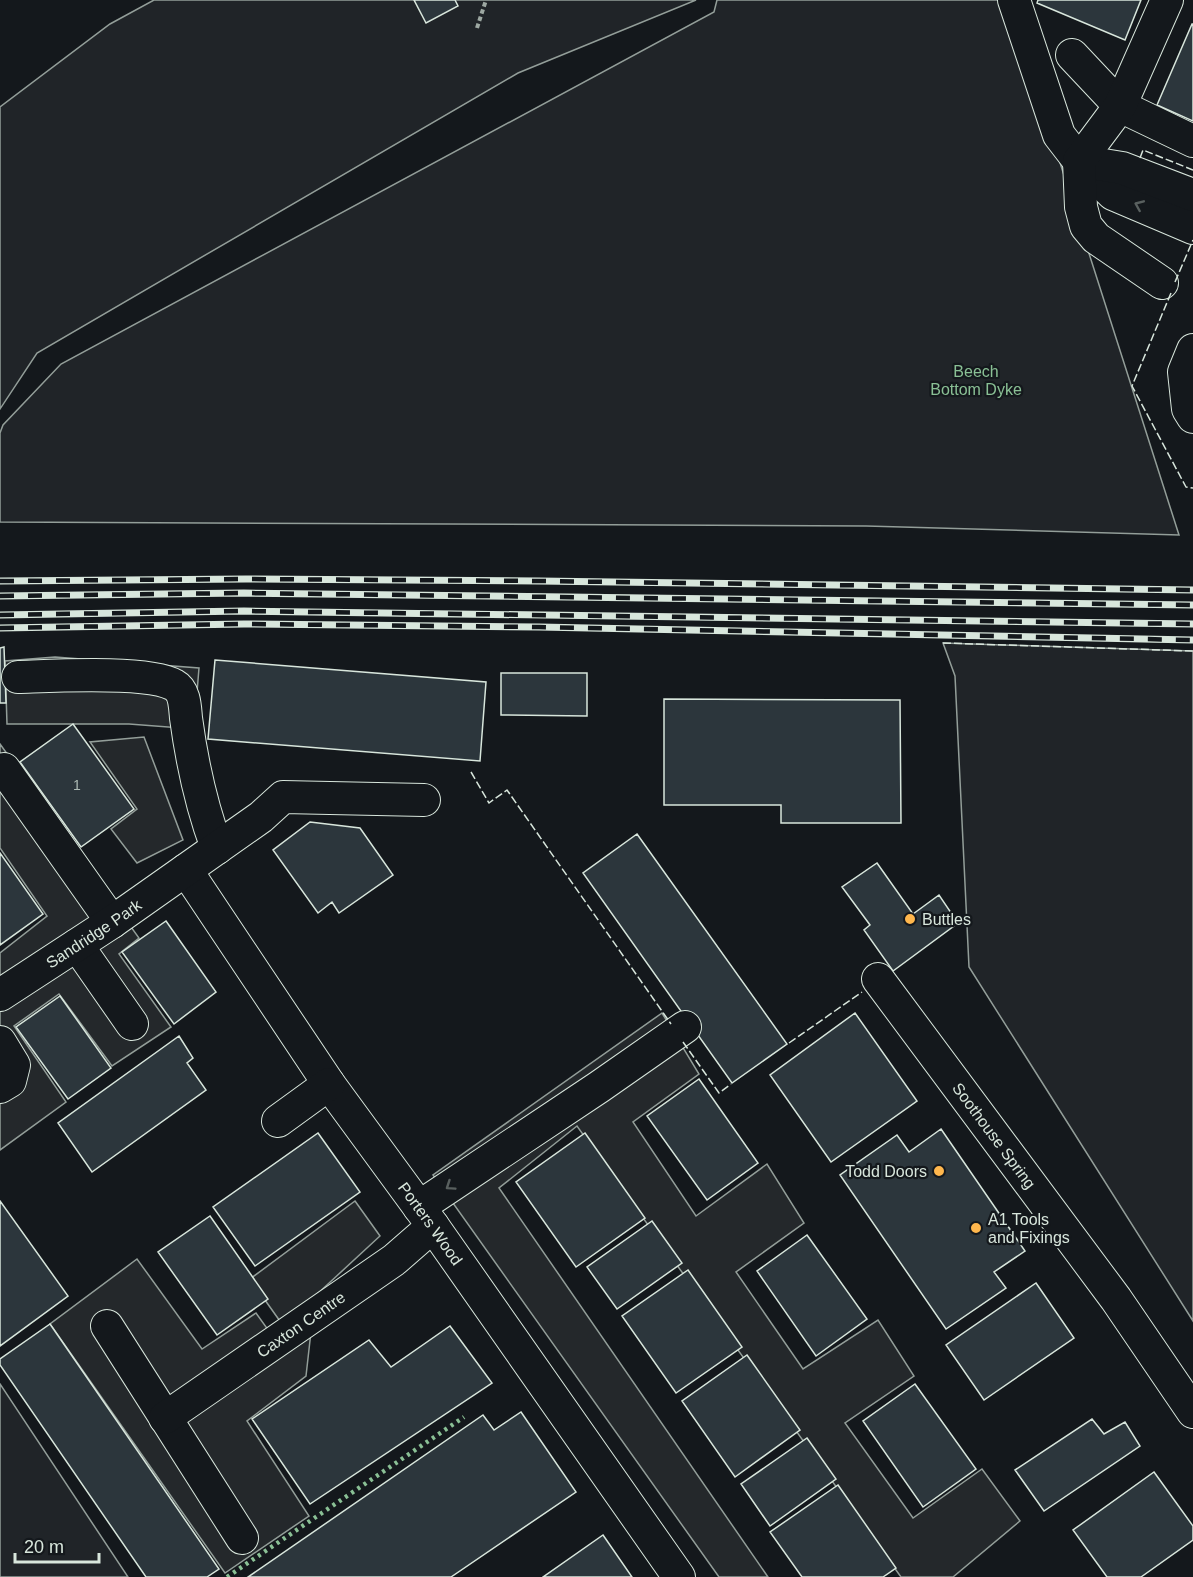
<svg xmlns="http://www.w3.org/2000/svg" width="1193" height="1577" viewBox="0 0 1193 1577" font-family="Helvetica,sans-serif">
	<style>
		.green { fill: #202428; stroke: #939e99; stroke-width: 1.5 }
		.parking { fill: #24282b; stroke: #939e99; stroke-width: 1.5 }
		.building { fill: #2c363c; stroke: #d8e6dc; stroke-width: 1.5 }
		.lines { fill: none; stroke-linecap: round; stroke-linejoin: round }
		.minor-casing { stroke: #d8e6dc; stroke-width: 34 }
		.path { stroke: #9da8a2; stroke-width: 4; stroke-dasharray: 4.5 3; stroke-linecap: butt }
		.minor { stroke: #14181c; stroke-width: 32 }
		.rail-casing { stroke: #d8e6dc; stroke-width: 7 }
		.rail { stroke: #14181c; stroke-width: 4.5; stroke-dasharray: 14; stroke-linecap: butt }
		.hedge { stroke: #8ac095; stroke-width: 4.5; stroke-dasharray: 3 4.5; stroke-linecap: butt }
		.fence { stroke: #d8e6dc; stroke-width: 1.5; stroke-dasharray: 8 3; stroke-linecap: butt }
		.oneway { stroke: #59605f }
		.poi-dot { fill: #ffb74d; stroke: #14181c; stroke-width: 2 }
		.labels { text-anchor: middle; dominant-baseline: central; stroke-width: 4.5; stroke-linejoin: round; paint-order: stroke }
		.number-label { font-size: 14px; fill: #adbab4 }
		.park-label { font-size: 16px; fill: #8ac095; stroke: #14181c }
		.poi-label { font-size: 16px; fill: #d8e6dc; stroke: #14181c; text-anchor: start }
		.street-label { font-size: 16px; fill: #d8e6dc; stroke: #14181c }
	</style>
	<rect width="100%" height="100%" fill="#14181c"/>
	<!-- green -->
	<path class="green" d="M154 0H696L518 73 37 353 0 409V107L110 24Z
		M717 0H1008L1179 535 866 526 0 522V433L3 425 61 364 714 12Z
		M943 643 1193 651V1321L969 967 955 676Z
		M0 1384 128 1577H0Z"/>
	<!-- parking -->
	<path class="parking" d="M55 657 199 668 194 729 129 724H7L5 661Z
		M144 737 183 840 137 863 111 829 137 809 90 742Z
		M0 744 139 938 119 954 171 1027 112 1066 59 994 14 1026 66 1102 0 1150V953L47 916 0 848Z
		M662 1013 699 1074 633 1122 696 1216 767 1164 804 1223 736 1272 803 1369 878 1320 914 1376 845 1423 913 1518 982 1469 1020 1521 953 1577H901L577 1126 499 1188 768 1577H719L433 1175Z
		M355 1201 380 1236 315 1296 306 1376 247 1421 309 1516 225 1573 50 1324 137 1259 202 1349 256 1313 271 1334 282 1324 250 1279Z"/>
	<!-- building -->
	<path class="building" d="M414 0H455L458 6 426 23Z
		M1038 0H1141L1125 40 1037 3Z
		M1192 24H1193V121L1157 105Z
		M4 647 6 703H0V648Z
		M215 660 486 682 480 761 208 739Z
		M501 673H587V716L501 715Z
		M664 699 900 700 901 823H781V805H664Z
		M73 724 134 809 81 847 20 762Z
		M310 822 360 828 393 875 339 913 332 902 318 913 273 850Z
		M637 834 787 1044 732 1083 583 873Z
		M0 853 43 914 0 945Z
		M877 863 913 914 939 895 958 923 893 971 864 930 870 925 842 887Z
		M166 921 216 992 174 1024 122 952Z
		M60 996 111 1068 68 1099 16 1027Z
		M855 1013 917 1101 831 1162 770 1075Z
		M179 1036 193 1058 187 1063 206 1090 92 1172 58 1123Z
		M699 1079 758 1163 707 1200 647 1116Z
		M941 1129 1025 1251 994 1272 1006 1288 946 1329 840 1175 897 1135 909 1152Z
		M318 1133 360 1192 255 1266 213 1207Z
		M585 1133 645 1218 576 1267 516 1182Z
		M0 1201 68 1296 0 1346Z
		M210 1216 268 1299 217 1335 158 1252Z
		M652 1221 682 1263 617 1309 587 1267Z
		M807 1235 867 1319 816 1356 757 1271Z
		M688 1270 742 1347 676 1393 622 1316Z
		M1036 1283 1074 1338 984 1400 946 1345Z
		M50 1324 219 1569 207 1577H146L0 1365V1359Z
		M450 1326 492 1383 310 1504 252 1419 369 1340 391 1367Z
		M747 1355 800 1430 735 1477 682 1401Z
		M915 1384 976 1469 923 1507 863 1421Z
		M521 1412 576 1492 451 1577H248L483 1415 494 1430Z
		M1092 1419 1104 1434 1125 1422 1140 1446 1044 1511 1015 1470Z
		M807 1438 836 1479 770 1526 741 1484Z
		M1154 1472 1193 1526V1540L1141 1577H1107L1073 1530Z
		M838 1485 896 1568 883 1577H802L770 1532Z
		M603 1535 632 1577H543Z"/>
	<g class="lines">
		<defs>
			<g id="minor">
				<path d="M1014 0 1059 135 1079 161 1113 194 1193 228"/>
				<path d="M1072 55 1120 106 1193 141"/>
				<path d="M1079 161 1122 168 1193 195"/>
				<path d="M1162 283 1096 238 1086 226 1081 207 1079 161 1120 106 1167 0"/>
				<path d="M1193 350 1184 372 1188 409 1193 417"/>
				<path d="M18 677C51 676 148 670 174 685 185 691 185 707 186 718 192 763 201 805 217 848"/>
				<path d="M4 769 112 922"/>
				<path id="s1" d="M186 870 329 1084 433 1226 679 1577"/>
				<path d="M77 945 132 1024"/>
				<path id="s2" d="M878 979 1116 1299 1193 1412"/>
				<path id="s3" d="M0 995 112 922 261 817 283 797 424 800"/>
				<path d="M0 1042 14 1065 10 1081 0 1087"/>
				<path d="M278 1121 329 1084"/>
				<path d="M419 1207 599 1087 685 1027"/>
				<path d="M107 1326 242 1538"/>
				<path id="s4" d="M165 1418 394 1260 433 1226"/>
			</g>
		</defs>
		<!-- minor casing -->
		<use href="#minor" class="minor-casing"/>
		<!-- path -->
		<path class="path" d="M477 28 486 0"/>
		<!-- minor -->
		<use href="#minor" class="minor"/>
		<defs>
			<path id="rail" d="M0 581 246 579 539 581 1193 590
				M0 596 244 593 1193 605
				M0 615 244 611 1193 624
				M0 628 244 624 539 627 1193 640"/>
		</defs>
		<!-- rail casing -->
		<use href="#rail" class="rail-casing"/>
		<!-- rail -->
		<use href="#rail" class="rail"/>
		<!-- hedge -->
		<path class="hedge" d="M227 1577 464 1417"/>
		<!-- fence -->
		<path class="fence" d="M1140 158 1143 150 1193 170
			M1175 282 1193 240
			M1171 293 1132 386 1186 487 1193 488
			M943 643 1193 651
			M471 772 489 803 507 790 671 1024
			M683 1042 719 1093 731 1084
			M789 1043 862 992"/>
	</g>
	<!-- one-way arrows -->
	<defs><path id="oneway-chevron" d="M-2-3.5L2.5 0L-2 3.5" fill="none" stroke-width="1.6" stroke-linecap="round" stroke-linejoin="round" transform="scale(1.5)"/></defs>
	<g class="oneway">
		<use href="#oneway-chevron" transform="translate(1139 205) rotate(-157)"/>
		<use href="#oneway-chevron" transform="translate(450 1186) rotate(146)"/>
	</g>
	<!-- markers -->
	<g class="poi-dot">
		<circle cx="910" cy="919" r="6"/>
		<circle cx="939" cy="1171" r="6"/>
		<circle cx="976" cy="1228" r="6"/>
	</g>
	<g class="labels">
		<!-- number labels -->
		<g class="number-label">
			<text x="77" y="785">1</text>
		</g>
		<!-- park labels -->
		<g class="park-label">
			<text x="976" y="371">Beech<tspan x="976" dy="18">Bottom Dyke</tspan></text>
		</g>
		<!-- poi labels -->
		<g class="poi-label">
			<text x="922" y="919">Buttles</text>
			<text x="927" y="1171" text-anchor="end">Todd Doors</text>
			<text x="988" y="1219">A1 Tools<tspan x="988" dy="18">and Fixings</tspan></text>
		</g>
		<!-- street labels -->
		<g class="street-label">
			<text stroke="none"><textPath href="#s3" startOffset="112">Sandridge Park</textPath></text>
			<text stroke="none"><textPath href="#s2" startOffset="195">Soothouse Spring</textPath></text>
			<text stroke="none"><textPath href="#s1" startOffset="430">Porters Wood</textPath></text>
			<text stroke="none"><textPath href="#s4" startOffset="165">Caxton Centre</textPath></text>
		</g>
	</g>
	<!-- scale -->
	<path d="M15 1553v9h84v-9" fill="none" stroke="#d8e6dc" stroke-width="3"/>
	<text x="24" y="1553" font-size="18" fill="#d8e6dc" stroke="#14181c" stroke-width="4.5" paint-order="stroke">20 m</text>
</svg>
